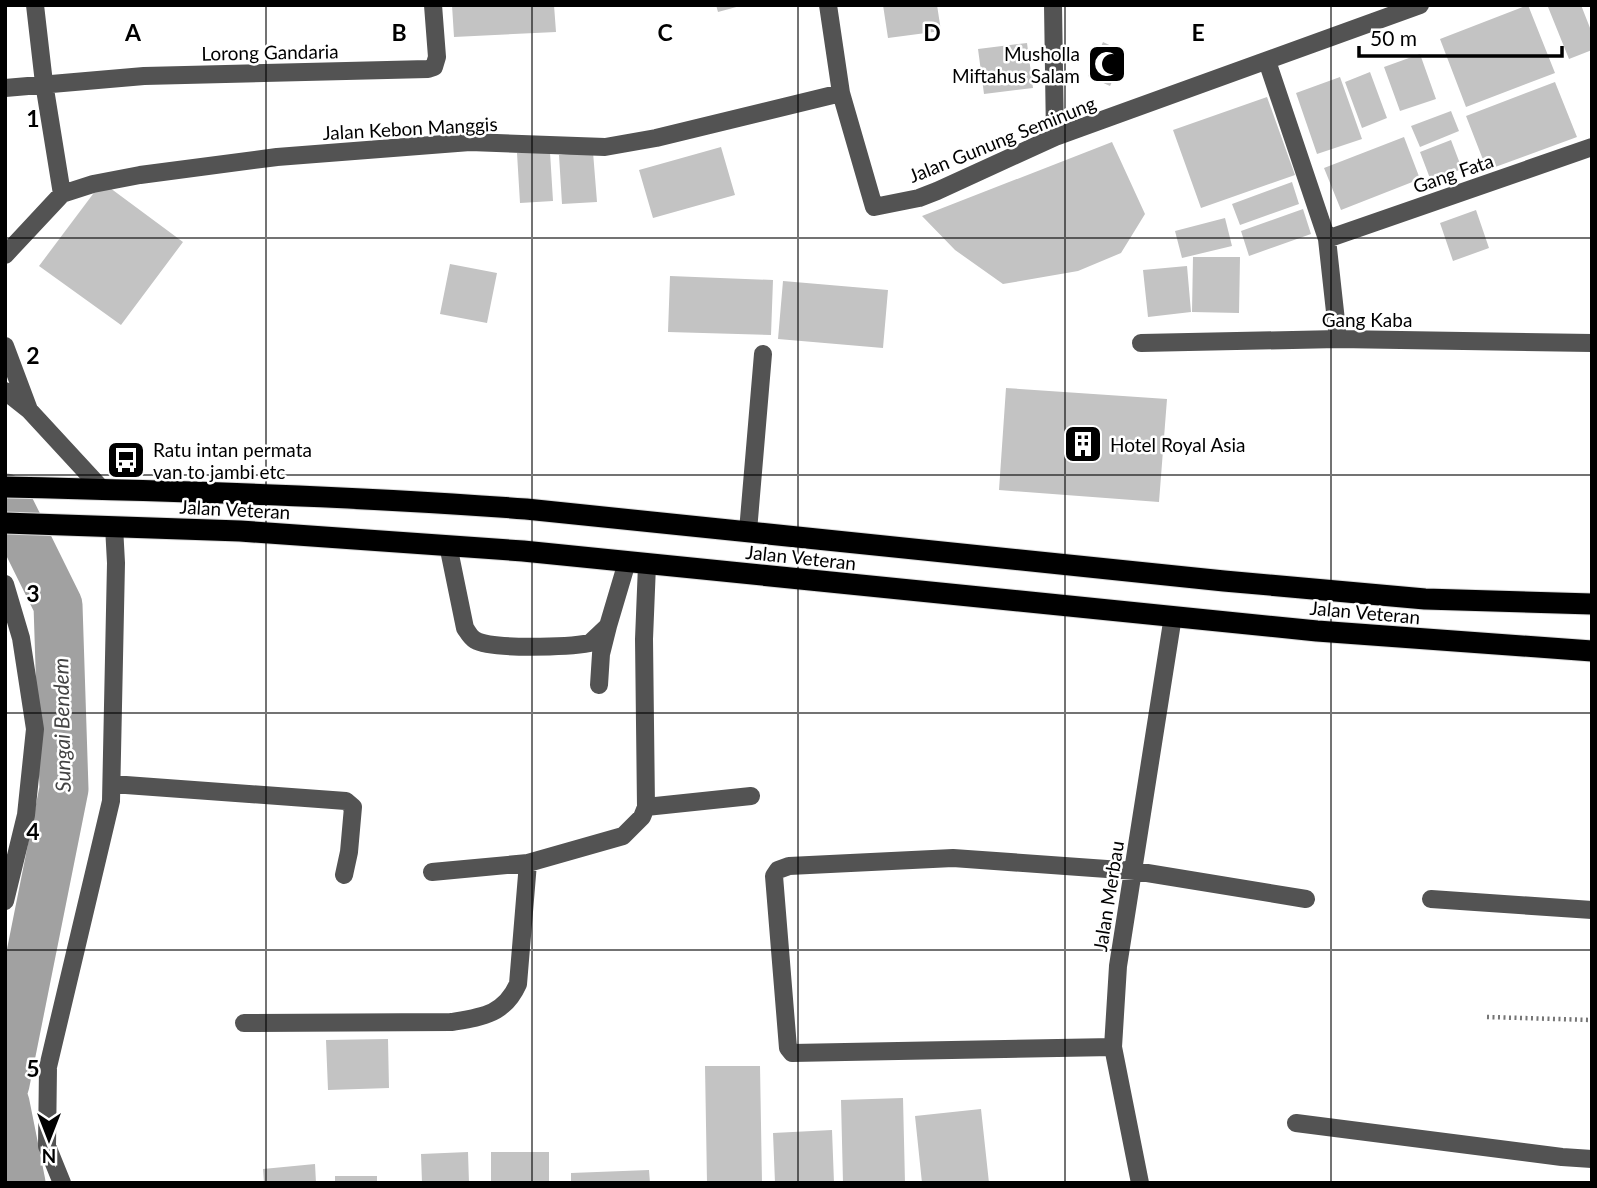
<svg xmlns="http://www.w3.org/2000/svg" width="1597" height="1188" viewBox="0 0 1597 1188" font-family="Lato,sans-serif">
	<style>
		.lines { fill: none; stroke-linecap: round; stroke-linejoin: round }
		.river { stroke: #a1a1a1; stroke-width: 49 }
		.building { fill: #c3c3c3 }
		.highway-casing { stroke: #dbdbdb; stroke-width: 23 }
		.path { stroke: #757575; stroke-width: 4.5; stroke-dasharray: 2 3.5; stroke-linecap: butt }
		.minor { stroke: #535353; stroke-width: 18 }
		.highway { stroke: #000; stroke-width: 21 }
		.grid { fill: none; stroke: #000; stroke-width: 2; stroke-opacity: 0.55 }
		.labels { text-anchor: middle; dominant-baseline: central; stroke-width: 5; stroke-linejoin: round; paint-order: stroke }
		.street-label { font-size: 19px; fill: #000; stroke: #fff }
		.poi-label { font-size: 19px; fill: #000; stroke: #fff; text-anchor: start }
		.water-label { font-size: 21px; font-style: italic; fill: #424242; stroke: #fff }
		.grid-label { font-size: 23px; text-anchor: middle; font-weight: bold; fill: #000; stroke: #fff; stroke-width: 5; stroke-linejoin: round; paint-order: stroke }
	</style>
	<rect width="100%" height="100%" fill="#fff"/>
	<g class="lines">
		<!-- river -->
		<path class="river" d="M5 498 58 605 64 789 5 1084
			M5 1103 21 1183"/>
	</g>
	<!-- building -->
	<path class="building" d="M452 5H554L556 32 454 37Z
		M716 5H739L740 6 718 12Z
		M883 5H937L941 31 888 38Z
		M1528 5 1555 73 1466 107 1440 39Z
		M1552 5H1581L1592 33V50L1569 59 1548 7Z
		M1103 42 1126 53 1110 86 1088 76Z
		M1027 43 1033 88 984 94 978 49Z
		M1420 54 1436 99 1400 111 1384 67Z
		M1370 72 1387 118 1362 128 1345 82Z
		M1340 77 1362 139 1317 154 1296 93Z
		M1555 82 1577 137 1487 170 1466 116Z
		M1267 97 1295 175 1201 208 1173 130Z
		M1451 111 1459 131 1420 147 1411 126Z
		M1404 137 1420 179 1341 210 1324 168Z
		M1451 140 1462 169 1431 181 1420 152Z
		M1112 142 1145 214 1121 253 1078 271 1003 284 955 250 922 216Z
		M721 147 735 195 653 218 639 170Z
		M550 152 553 201 520 203 517 153Z
		M593 152 597 202 562 204 559 155Z
		M102 182 183 242 121 325 39 266Z
		M1292 182 1299 204 1240 225 1232 204Z
		M1303 209 1311 234 1249 256 1241 231Z
		M1476 210 1489 248 1453 261 1440 223Z
		M1225 218 1232 246 1182 258 1175 231Z
		M1193 257H1240L1239 313 1192 312Z
		M450 264 497 273 487 323 440 314Z
		M1187 266 1191 312 1148 317 1143 270Z
		M670 276 773 280 771 335 668 332Z
		M783 281 888 290 883 348 778 339Z
		M1006 388 1167 399 1159 502 999 490Z
		M388 1039 389 1088 328 1090 326 1040Z
		M705 1066H760L762 1183H707Z
		M903 1098 905 1183H843L841 1100Z
		M981 1109 989 1183H922L915 1116Z
		M832 1130 834 1183H775L773 1133Z
		M468 1152 469 1183H422L421 1154Z
		M491 1152H549V1183H491Z
		M315 1164 316 1183H264L263 1169Z
		M649 1170 650 1183H571V1173Z
		M335 1176H377V1183H335Z"/>
	<g class="lines">
		<defs>
			<path id="highway" d="M5 487C179 491 353 496 526 509L1224 581 1425 599 1592 604
				M5 523 240 531 523 551 1317 631 1592 651"/>
		</defs>
		<!-- highway casing -->
		<use href="#highway" class="highway-casing"/>
		<!-- path -->
		<path class="path" d="M1487 1017 1592 1020"/>
		<!-- minor -->
		<path class="minor" d="M35 5 44 83 62 194
			M828 5 841 93 874 207 919 198 937 191 1055 137 1420 5
			M1053 5 1055 137
			M1267 61 1327 239 1338 339
			M5 88 144 76 428 69 434 67 437 57 433 5
			M1327 239 1592 147
			M5 255 62 194 93 184 140 175 277 157 470 142 605 147 656 138 841 93
			M1141 343 1338 339 1592 343
			M5 346 29 410 101 488
			M5 391 29 410
			M748 531 763 354
			M448 545 465 628C468 632 470 637 475 640 492 650 569 647 590 643L608 626 627 562
			M5 584 21 638 35 729 26 815 5 901
			M599 685 601 654 608 626
			M112 784 346 801 353 807 349 852 344 875
			M646 807 751 796
			M432 872 528 863 623 836 642 817 646 807 644 639 647 565
			M1431 899 1592 910
			M244 1023 451 1022C482 1017 504 1015 518 984L528 863
			M1113 1047 792 1053 788 1048 774 876 778 870 789 866 953 858 1135 871 1306 899
			M1296 1123 1562 1157 1592 1159
			M62 1183 47 1146 48 1067 111 801 116 563 114 526
			M1140 1183 1113 1047 1118 966 1173 616"/>
		<!-- highway -->
		<use href="#highway" class="highway"/>
	</g>
	<!-- grid -->
	<path class="grid" d="M266 5V1183M532 5V1183M798 5V1183M1065 5V1183M1331 5V1183M5 238H1592M5 475H1592M5 713H1592M5 950H1592"/>
	<!-- icons -->
	<defs>
		<symbol id="mosque-square" viewBox="-11 -11 22 22"><rect x="-9" y="-9" width="18" height="18" rx="4" fill="#000" stroke="#fff"/><path d="M3.5-4.9A6 6 0 1 0 3.5 4.9A5 5 0 1 1 3.5-4.9Z" fill="#fff"/></symbol>
		<symbol id="building-square" viewBox="-11 -11 22 22"><rect x="-9" y="-9" width="18" height="18" rx="4" fill="#000" stroke="#fff"/><path d="M-4-6H4V6H1V3H-1V6H-4ZM-2.5-4.3h1.7v1.8h-1.7ZM.8-4.3h1.7v1.8H.8ZM-2.5-1h1.7V.8h-1.7ZM.8-1h1.7V.8H.8Z" fill="#fff"/></symbol>
		<symbol id="bus-square" viewBox="-11 -11 22 22"><rect x="-9" y="-9" width="18" height="18" rx="4" fill="#000" stroke="#fff"/><path d="M-5-6H5V4H4V6H2V4H-2V6H-4V4H-5ZM-3.5-4V0h7V-4ZM-3.5 1.2v1.5H-2V1.2ZM2 1.2v1.5H3.5V1.2Z" fill="#fff"/></symbol>
	</defs>
	<g fill-rule="evenodd">
		<use href="#mosque-square" x="1085" y="42" width="44" height="44"/>
		<use href="#building-square" x="1061" y="422" width="44" height="44"/>
		<use href="#bus-square" x="104" y="438" width="44" height="44"/>
	</g>
	<g class="labels">
		<!-- street labels -->
		<g class="street-label">
			<text transform="translate(270 52) rotate(-1)">Lorong Gandaria</text>
			<text transform="translate(410 128) rotate(-3)">Jalan Kebon Manggis</text>
			<text transform="translate(1002 139) rotate(-22)">Jalan Gunung Seminung</text>
			<text transform="translate(1453 173) rotate(-19)">Gang Fata</text>
			<text x="1367" y="319">Gang Kaba</text>
			<text transform="translate(235 509) rotate(3)">Jalan Veteran</text>
			<text transform="translate(801 557) rotate(6)">Jalan Veteran</text>
			<text transform="translate(1365 612) rotate(5)">Jalan Veteran</text>
			<text transform="translate(1108 896) rotate(-81)">Jalan Merbau</text>
		</g>
		<!-- poi labels -->
		<g class="poi-label">
			<text x="1080" y="53" text-anchor="end">Musholla<tspan x="1080" dy="22">Miftahus Salam</tspan></text>
			<text x="1110" y="444">Hotel Royal Asia</text>
			<text x="153" y="449">Ratu intan permata<tspan x="153" dy="22">van to jambi etc</tspan></text>
		</g>
		<!-- water labels -->
		<g class="water-label">
			<text transform="translate(61 725) rotate(-91)">Sungai Bendem</text>
		</g>
	</g>
	<g class="grid-label">
		<text x="133" y="41">A</text>
		<text x="399" y="41">B</text>
		<text x="665" y="41">C</text>
		<text x="932" y="41">D</text>
		<text x="1198" y="41">E</text>
		<text x="33" y="127">1</text>
		<text x="33" y="364">2</text>
		<text x="33" y="602">3</text>
		<text x="33" y="840">4</text>
		<text x="33" y="1077">5</text>
	</g>
	<!-- border -->
	<rect width="1597" height="1188" fill="none" stroke="#000000" stroke-width="14"/>
	<!-- north arrow -->
	<g transform="translate(49 1139) rotate(180)" stroke="#ffffff" stroke-width="5" paint-order="stroke">
	<path d="M0-5L12 26L0 18L-12 26Z" fill="#000000"/>
	<text y="-10" font-size="19" font-weight="bold" text-anchor="middle" fill="#000000">N</text>
	</g>
	<!-- scale -->
	<path d="M1359 46v10h203v-10" fill="none" stroke="#000000" stroke-width="3.5"/>
	<text x="1370" y="46" font-size="21" fill="#000000" stroke="#ffffff" stroke-width="5" paint-order="stroke">50 m</text>
</svg>
